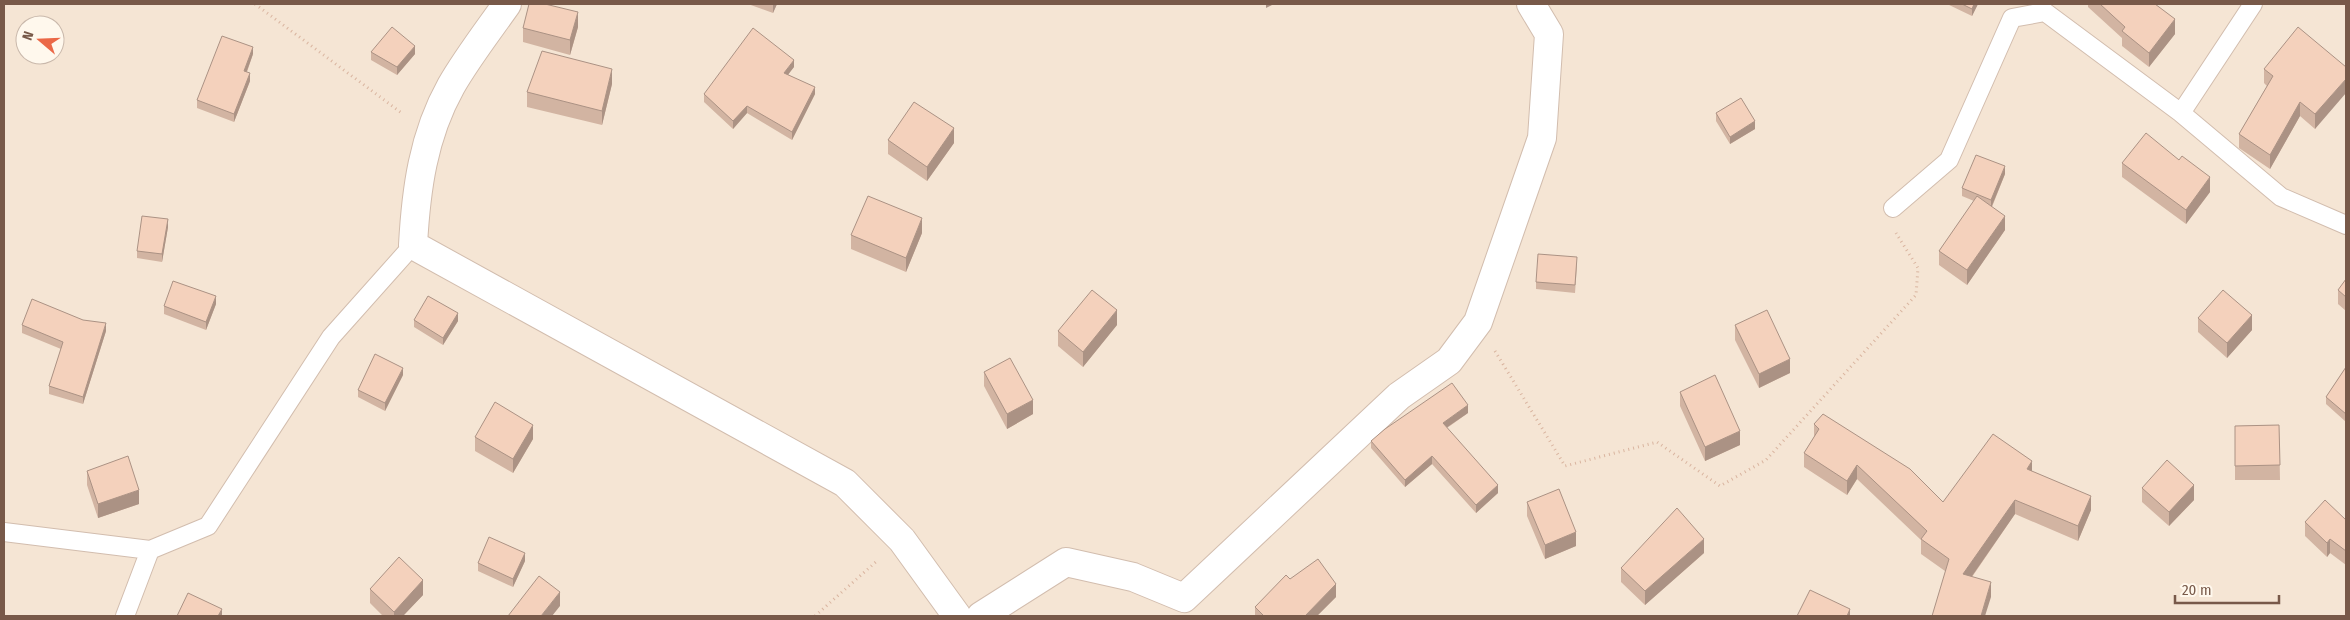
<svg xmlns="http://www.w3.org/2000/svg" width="2350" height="620" viewBox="0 0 2350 620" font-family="'Fira Sans Condensed',sans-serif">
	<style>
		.residential { fill: #f5e5d4; fill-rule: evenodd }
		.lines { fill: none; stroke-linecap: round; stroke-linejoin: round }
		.service-casing { stroke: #d2bdae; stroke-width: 20 }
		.minor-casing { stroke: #d2bdae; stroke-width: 30 }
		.path { stroke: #d9b49f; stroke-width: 3; stroke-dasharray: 1 4; stroke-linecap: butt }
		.service { stroke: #fff; stroke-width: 18 }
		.minor { stroke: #fff; stroke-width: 28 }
		.wall { fill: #d2b4a2 }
		.shaded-wall { fill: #ab9284 }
		.building { fill: #f4d1bc; stroke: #ab9284 }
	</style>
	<rect width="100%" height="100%" fill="#fdf4e6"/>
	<!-- residential -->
	<path class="residential" d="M4 4H2346V616H4ZM25 25H55V55H25Z"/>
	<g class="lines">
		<defs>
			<path id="service" d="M2181 113 2253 4
				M1893 208 1949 160 2012 18 2045 12 2181 113 2281 197 2346 225
				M4 532 150 550
				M125 616 150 550 208 526 331 337 413 245"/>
			<path id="minor" d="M507 4C488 31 467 58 451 86 423 136 416 190 413 245L845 483 902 540 957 616
				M981 616 1066 562 1133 577 1184 598 1399 396 1449 361 1478 322 1542 138 1549 34 1531 4"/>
		</defs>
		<!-- service casing -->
		<use href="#service" class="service-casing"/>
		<!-- minor casing -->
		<use href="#minor" class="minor-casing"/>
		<!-- path -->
		<path class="path" d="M255 4 403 114
			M1495 351 1565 466 1657 442 1720 486 1766 460 1916 295 1918 268 1896 233
			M815 616 878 560"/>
		<!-- service -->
		<use href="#service" class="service"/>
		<!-- minor -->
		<use href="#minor" class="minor"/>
	</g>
	<!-- wall -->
	<path class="wall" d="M748 4H777L773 13Z
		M1947 4H1978L1972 16Z
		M2088 4H2155L2175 34 2149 67 2122 46V38L2088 7Z
		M578 27 570 55 523 42V28Z
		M371 52 415 54 397 75 371 60Z
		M253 54 247 72 250 81 234 122 197 108V100Z
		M794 67 788 74 815 94 792 140 747 113 733 129 704 102V94Z
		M2346 67 2315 129 2300 116 2270 169 2239 148V134L2267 86 2264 83V69Z
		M612 84 602 125 527 107V92Z
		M1716 113 1755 129 1730 144 1716 121Z
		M888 140 954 143 927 181 888 154Z
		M2122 163 2210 192 2186 224 2122 177Z
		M2005 174 1992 207 2005 230 1967 285 1939 265V251L1974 201 1962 196V188Z
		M168 227 162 262 137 258V251Z
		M922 233 906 272 851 249V235Z
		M1577 265 1575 293 1536 289V282Z
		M2346 279V311L2338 304V290Z
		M216 304 206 330 164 314V306Z
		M2198 318 2252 330 2227 358 2198 332Z
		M414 320 458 321 443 345 414 327Z
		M22 325 106 331 83 404 49 394V386L61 349 22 333Z
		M1117 325 1083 367 1058 346V331Z
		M1735 325 1790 373 1759 388 1735 340Z
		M2346 367V422L2326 404V397Z
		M984 372 1033 414 1007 429 984 386Z
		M403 375 385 411 358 397V390Z
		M1680 392 1740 445 1705 461 1680 406Z
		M1468 413 1447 428 1498 493 1476 513 1432 464 1405 487 1371 448V441Z
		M1814 424 1943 502 2032 471 2091 510 2078 541 2015 514 1972 577 1991 597 1945 571 1921 554V540L1857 479 1847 495 1804 467V453L1814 437Z
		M2279 425 2280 480H2235V426Z
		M475 437 533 439 513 473 475 451Z
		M87 471 139 504 98 518 87 485Z
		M2142 488 2194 500 2169 526 2142 502Z
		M1527 502 1576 546 1545 559 1527 516Z
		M2346 520V565L2330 553 2327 557 2305 536V522Z
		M1704 553 1645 605 1621 582V568Z
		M525 561 513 587 478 571V563Z
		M1290 579 1336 597 1317 616H1255V607Z
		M370 589 423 595 403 616H383L370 603Z"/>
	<!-- shaded-wall -->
	<path class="shaded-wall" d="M773 4H777L773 13Z
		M1266 4H1274L1266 8Z
		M1974 4H1978L1972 16V9Z
		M578 12V27L570 55V40Z
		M2175 19V34L2149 67V53Z
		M415 46V54L397 75V67Z
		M253 47V54L244 79V71Z
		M794 60V67L784 80V73Z
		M612 69V84L602 125V111Z
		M250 73V81L234 122V114Z
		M2346 79V93L2315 129V114Z
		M815 87V94L792 140V132Z
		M2300 102V116L2270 169V155Z
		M747 106V113L733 129V121Z
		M1755 121V129L1730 144V137Z
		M954 128V143L927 181V167Z
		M2005 166V174L1991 208V200Z
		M2210 177V192L2186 224V210Z
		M2005 216V230L1967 285V270Z
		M922 218V233L906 272V258Z
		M168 219V227L162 262V254Z
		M216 296V304L206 330V322Z
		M1117 310V325L1083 367V352Z
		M458 313V321L443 345V338Z
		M2252 315V330L2227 358V343Z
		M106 323V331L83 404V397Z
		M1790 359V373L1759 388V374Z
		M403 368V375L385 411V403Z
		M1033 400V414L1007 429V414Z
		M1468 405V413L1443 430V423Z
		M533 425V439L513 473V459Z
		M1740 431V445L1705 461V447Z
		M1432 456V464L1405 487V480Z
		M2032 461V476L2027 469Z
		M1857 465V479L1847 495V481Z
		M1498 485V493L1476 513V505Z
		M2194 485V500L2169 526V512Z
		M139 490V504L98 518V504Z
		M2091 496V510L2078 541V526Z
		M2015 500V514L1963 589V574Z
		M1576 532V546L1545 559V545Z
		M1704 539V553L1645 605V591Z
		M2330 539V553L2327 557V543Z
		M525 553V561L513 587V579Z
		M423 580V595L403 616H394V612Z
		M1991 582V597L1985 616H1981Z
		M1336 584V597L1317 616H1305Z
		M560 592V606L552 616H541Z
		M222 609V616H218Z
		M1850 609V616H1847Z"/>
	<!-- building -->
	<path class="building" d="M529 4H545L578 12 570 40 523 28Z
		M1962 4H1974L1972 9Z
		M2100 4H2155L2175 19 2149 53 2122 31 2125 27Z
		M392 27 415 46 397 67 371 52Z
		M2298 27 2346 67V79L2315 114 2300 102 2270 155 2239 134 2273 76 2264 69Z
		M753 28 794 60 784 73 815 87 792 132 747 106 733 121 704 94Z
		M222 36 253 47 244 71 250 73 234 114 197 100Z
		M542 51 612 69 602 111 527 92Z
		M1741 98 1755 121 1730 137 1716 113Z
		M914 102 954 128 927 167 888 140Z
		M2146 133 2179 160 2182 156 2210 177 2186 210 2122 163Z
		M1976 155 2005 166 1991 200 1962 188Z
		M868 196 922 218 906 258 851 235Z
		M1977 196 2005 216 1967 270 1939 251Z
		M142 216 168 219 162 254 137 251Z
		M1538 254 1577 257 1575 285 1536 282Z
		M2346 279V297L2338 290Z
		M173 281 216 296 206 322 164 306Z
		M1092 290 1117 310 1083 352 1058 331Z
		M2223 290 2252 315 2227 343 2198 318Z
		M428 296 458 313 443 338 414 320Z
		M32 299 83 320 106 323 83 397 49 386 63 342 22 325Z
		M1767 310 1790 359 1759 374 1735 325Z
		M375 354 403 368 385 403 358 390Z
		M1010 358 1033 400 1007 414 984 372Z
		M2346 367V414L2326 397Z
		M1715 375 1740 431 1705 447 1680 392Z
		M1452 383 1468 405 1443 423 1498 485 1476 505 1432 456 1405 480 1371 441 1385 429Z
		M495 402 533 425 513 459 475 437Z
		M1823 414 1910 469 1943 502 1993 434 2032 461 2027 469 2091 496 2078 526 2015 500 1963 574 1991 582 1981 616H1932L1949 559 1921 539 1927 531 1857 465 1847 481 1804 453 1819 429 1814 424Z
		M2279 425 2280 465 2235 466V426Z
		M128 456 139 490 98 504 87 471Z
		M2167 460 2194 485 2169 512 2142 488Z
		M1559 489 1576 532 1545 545 1527 502Z
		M2325 500 2346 520V551L2330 539 2327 543 2305 522Z
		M1677 508 1704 539 1645 591 1621 568Z
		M489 537 525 553 513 579 478 563Z
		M399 557 423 580 394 612 370 589Z
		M1318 559 1336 584 1305 616H1264L1255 607 1286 575 1290 579Z
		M539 576 560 592 541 616H508Z
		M1810 590 1850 609 1847 616H1797Z
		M188 593 222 609 218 616H177Z"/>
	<!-- border -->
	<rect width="2350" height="620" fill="none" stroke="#785949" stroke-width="10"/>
	<!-- north arrow -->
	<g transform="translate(40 40) rotate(289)"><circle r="24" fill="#fff8ed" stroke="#c9b8ab"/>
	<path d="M0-4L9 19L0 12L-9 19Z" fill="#eb6847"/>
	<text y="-8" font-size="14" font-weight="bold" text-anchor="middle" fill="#785949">N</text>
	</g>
	<!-- scale -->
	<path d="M2175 595v8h104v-8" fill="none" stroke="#785949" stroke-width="2.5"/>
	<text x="2182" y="595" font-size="15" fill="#785949" stroke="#fff8ed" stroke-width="4" paint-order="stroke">20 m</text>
</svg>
